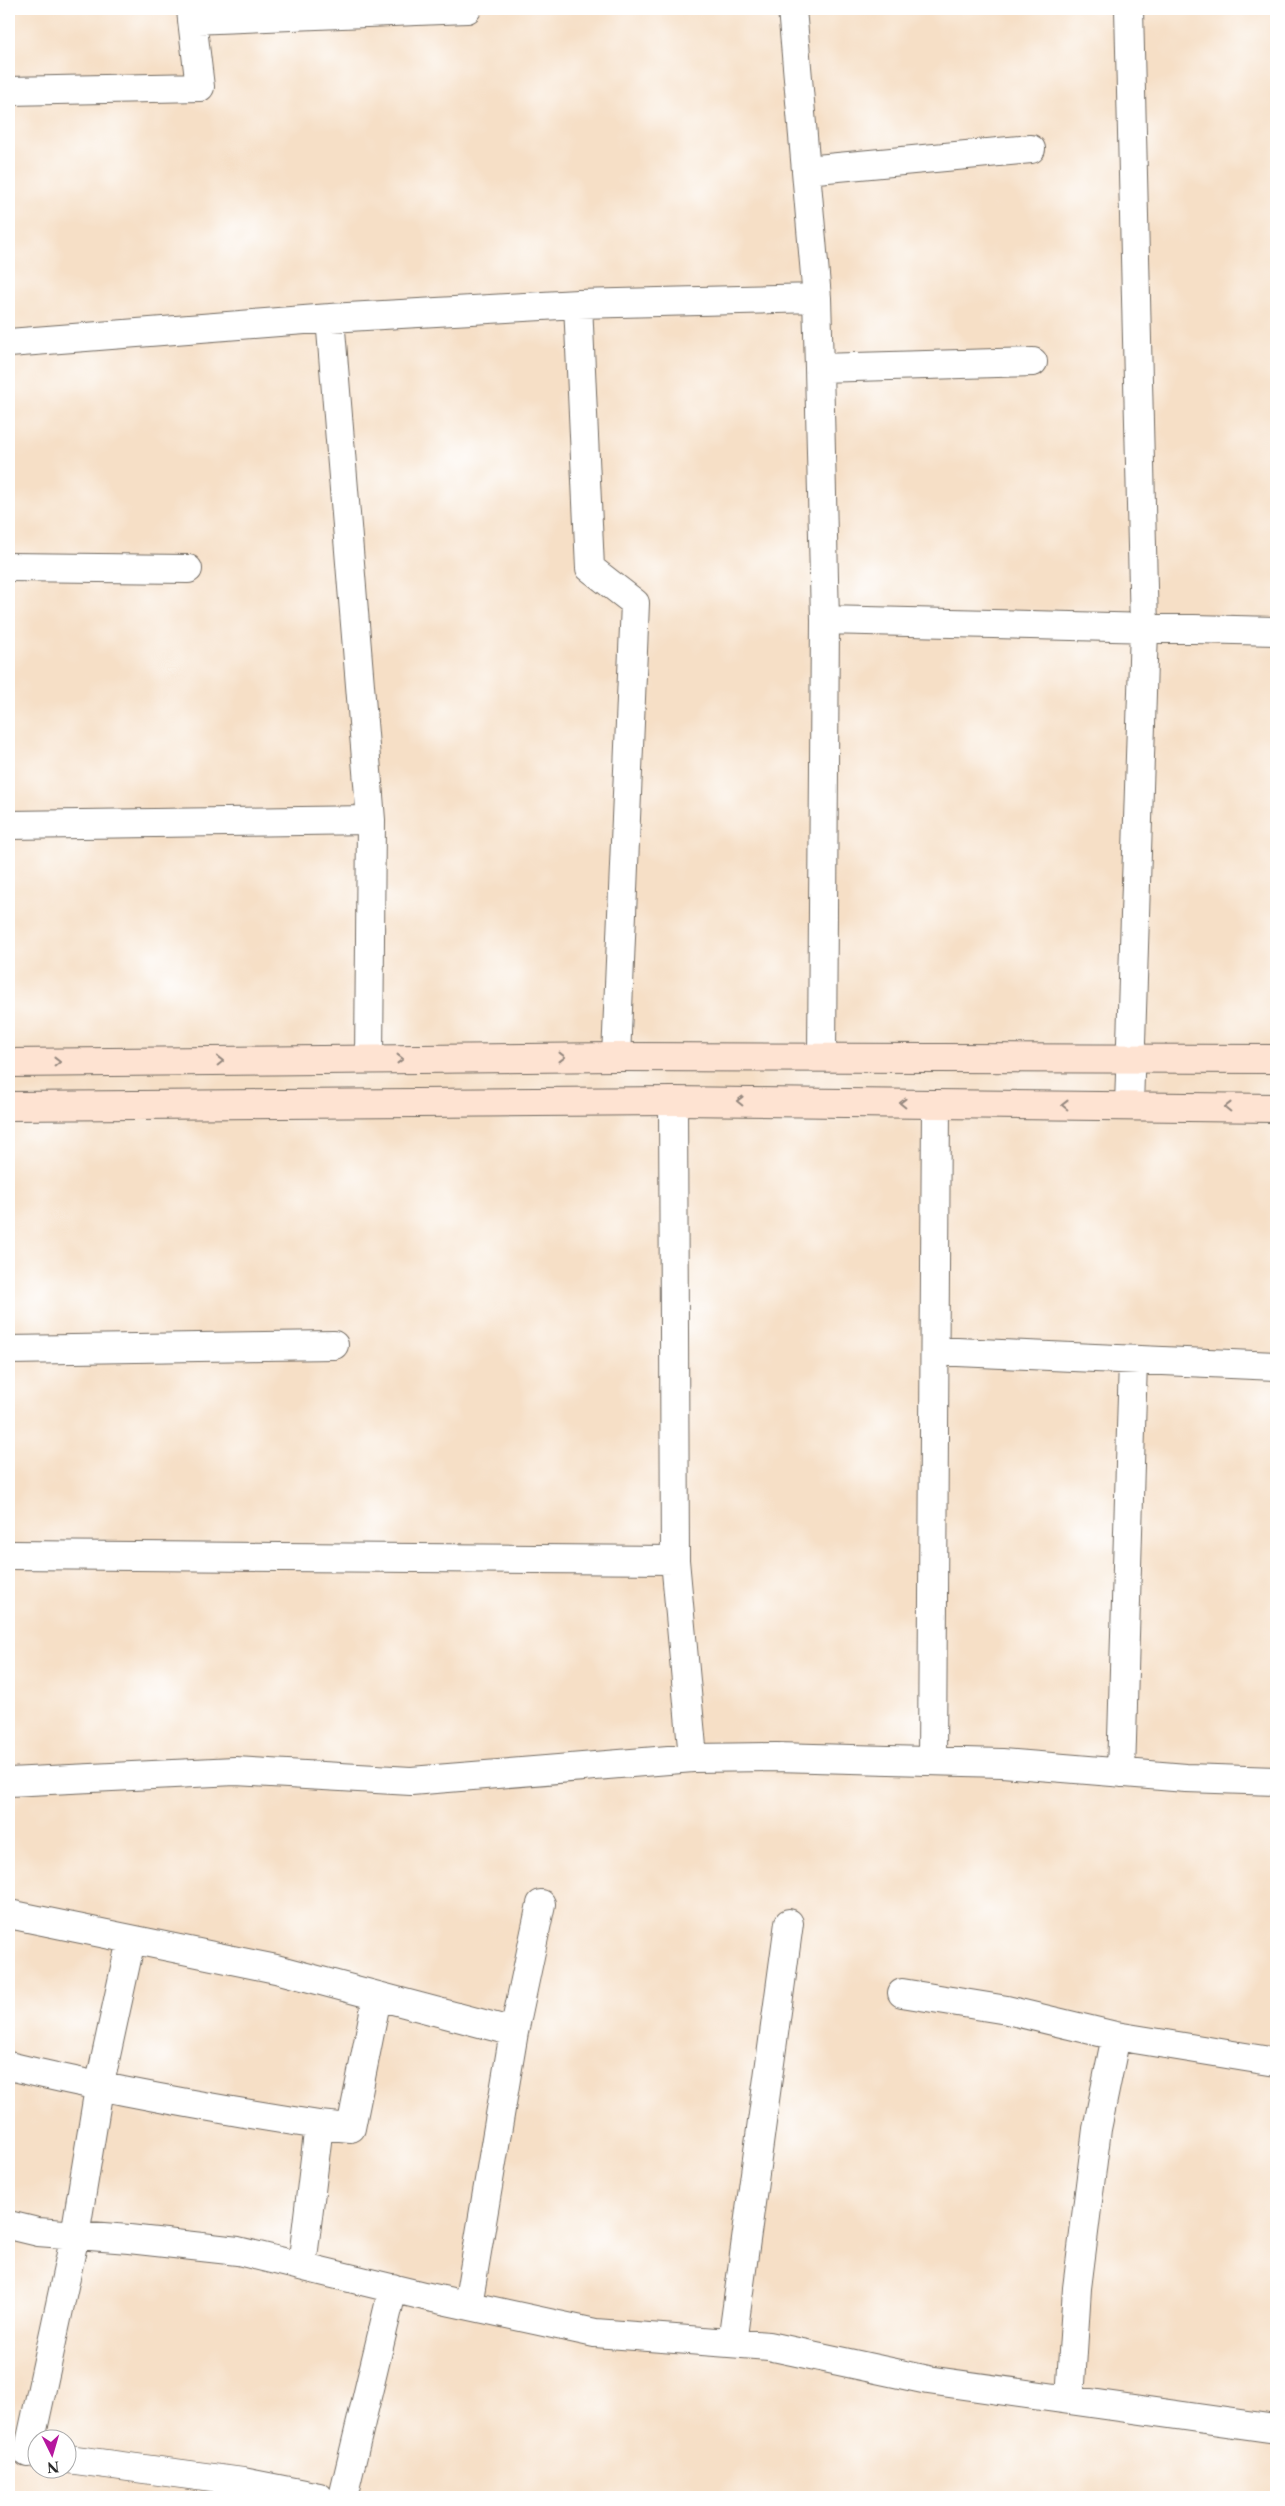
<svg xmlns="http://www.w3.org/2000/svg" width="1285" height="2506" viewBox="0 0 1285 2506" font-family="'Libre Caslon Text',serif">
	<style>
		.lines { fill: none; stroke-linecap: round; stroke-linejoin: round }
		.street-casing { stroke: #726a61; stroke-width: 30 }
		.secondary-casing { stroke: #726a61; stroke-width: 30 }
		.street { stroke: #fff; stroke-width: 28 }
		.secondary { stroke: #fee3d2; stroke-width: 28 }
		.oneway { stroke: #94877e }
	</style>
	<rect width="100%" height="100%" fill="#fff"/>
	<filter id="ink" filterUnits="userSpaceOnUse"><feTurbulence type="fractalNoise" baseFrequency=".02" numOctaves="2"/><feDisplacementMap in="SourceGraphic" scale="10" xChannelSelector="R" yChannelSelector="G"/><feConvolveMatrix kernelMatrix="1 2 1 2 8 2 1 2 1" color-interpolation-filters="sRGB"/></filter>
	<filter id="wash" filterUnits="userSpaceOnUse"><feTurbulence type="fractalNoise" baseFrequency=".0096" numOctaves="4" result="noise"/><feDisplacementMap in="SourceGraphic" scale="20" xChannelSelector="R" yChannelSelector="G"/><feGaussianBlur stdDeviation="1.12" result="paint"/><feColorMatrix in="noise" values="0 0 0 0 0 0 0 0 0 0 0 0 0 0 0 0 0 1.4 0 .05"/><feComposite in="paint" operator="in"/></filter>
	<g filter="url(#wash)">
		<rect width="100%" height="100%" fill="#f6dfc6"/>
	</g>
	<g filter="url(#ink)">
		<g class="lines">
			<defs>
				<path id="street" d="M191 9 192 20 467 9
					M792 9 817 298 819 368 825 620 822 1056
					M1129 9 1144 629 1129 1106
					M9 91 200 87 192 20
					M806 170 1031 149
					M578 304 590 568 635 603 616 1057
					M330 318 371 820 369 1059
					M9 343 330 318 578 304 817 298
					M819 368 1033 362
					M9 567 188 569
					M825 620 1276 631
					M9 825 371 820
					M673 1101 675 1560 693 1758
					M9 1350 334 1345
					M935 1351 1276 1366
					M9 1555 675 1560
					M932 1761 936 1104
					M1121 1773 1133 1360
					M9 1782 235 1771 411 1781 693 1758 776 1757 1002 1763 1186 1778 1276 1781
					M9 1914 276 1969 514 2032 541 1904
					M902 1993 1007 2010 1116 2036
					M9 2066C112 2091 215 2109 319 2125
					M9 2225 38 2232 129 2239 238 2251 424 2296 595 2333 769 2346 928 2380 1276 2429
					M302 2266 319 2125 351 2128 377 1997
					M468 2305 514 2032
					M732 2343 789 1923
					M1070 2399 1077 2288 1097 2129 1116 2036 1276 2062
					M28 2453 75 2235 99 2088 131 1940
					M68 2459 243 2482 319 2497
					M343 2497 393 2288"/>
				<path id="secondary" d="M9 1063 616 1057 1276 1059
					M9 1106 673 1101 1276 1108"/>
			</defs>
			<!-- street casing -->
			<use href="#street" class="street-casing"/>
			<!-- secondary casing -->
			<use href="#secondary" class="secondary-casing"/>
			<!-- street -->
			<use href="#street" class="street"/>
			<!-- secondary -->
			<use href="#secondary" class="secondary"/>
		</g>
		<!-- one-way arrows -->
		<defs><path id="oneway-chevron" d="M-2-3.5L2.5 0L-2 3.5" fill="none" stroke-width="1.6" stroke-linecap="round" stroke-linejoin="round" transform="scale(1.25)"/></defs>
		<g class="oneway">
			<use href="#oneway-chevron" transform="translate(562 1057)"/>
			<use href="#oneway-chevron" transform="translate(400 1059)"/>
			<use href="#oneway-chevron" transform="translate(220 1061) rotate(-1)"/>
			<use href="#oneway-chevron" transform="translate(57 1062) rotate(-1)"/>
			<use href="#oneway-chevron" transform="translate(740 1101) rotate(-179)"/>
			<use href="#oneway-chevron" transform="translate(903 1103) rotate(-179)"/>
			<use href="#oneway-chevron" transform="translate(1065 1105) rotate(-179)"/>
			<use href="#oneway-chevron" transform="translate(1228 1107) rotate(-179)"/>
		</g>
	</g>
	<!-- margin -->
	<rect width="1285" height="2506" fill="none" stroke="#fff" stroke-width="30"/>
	<!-- north arrow -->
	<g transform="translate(52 2454) rotate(175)"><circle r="24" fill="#ffffff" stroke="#aaaaaa"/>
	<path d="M0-4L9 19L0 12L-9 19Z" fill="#b5179e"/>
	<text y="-8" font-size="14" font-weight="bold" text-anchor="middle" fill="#2b2b2b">N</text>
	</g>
</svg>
